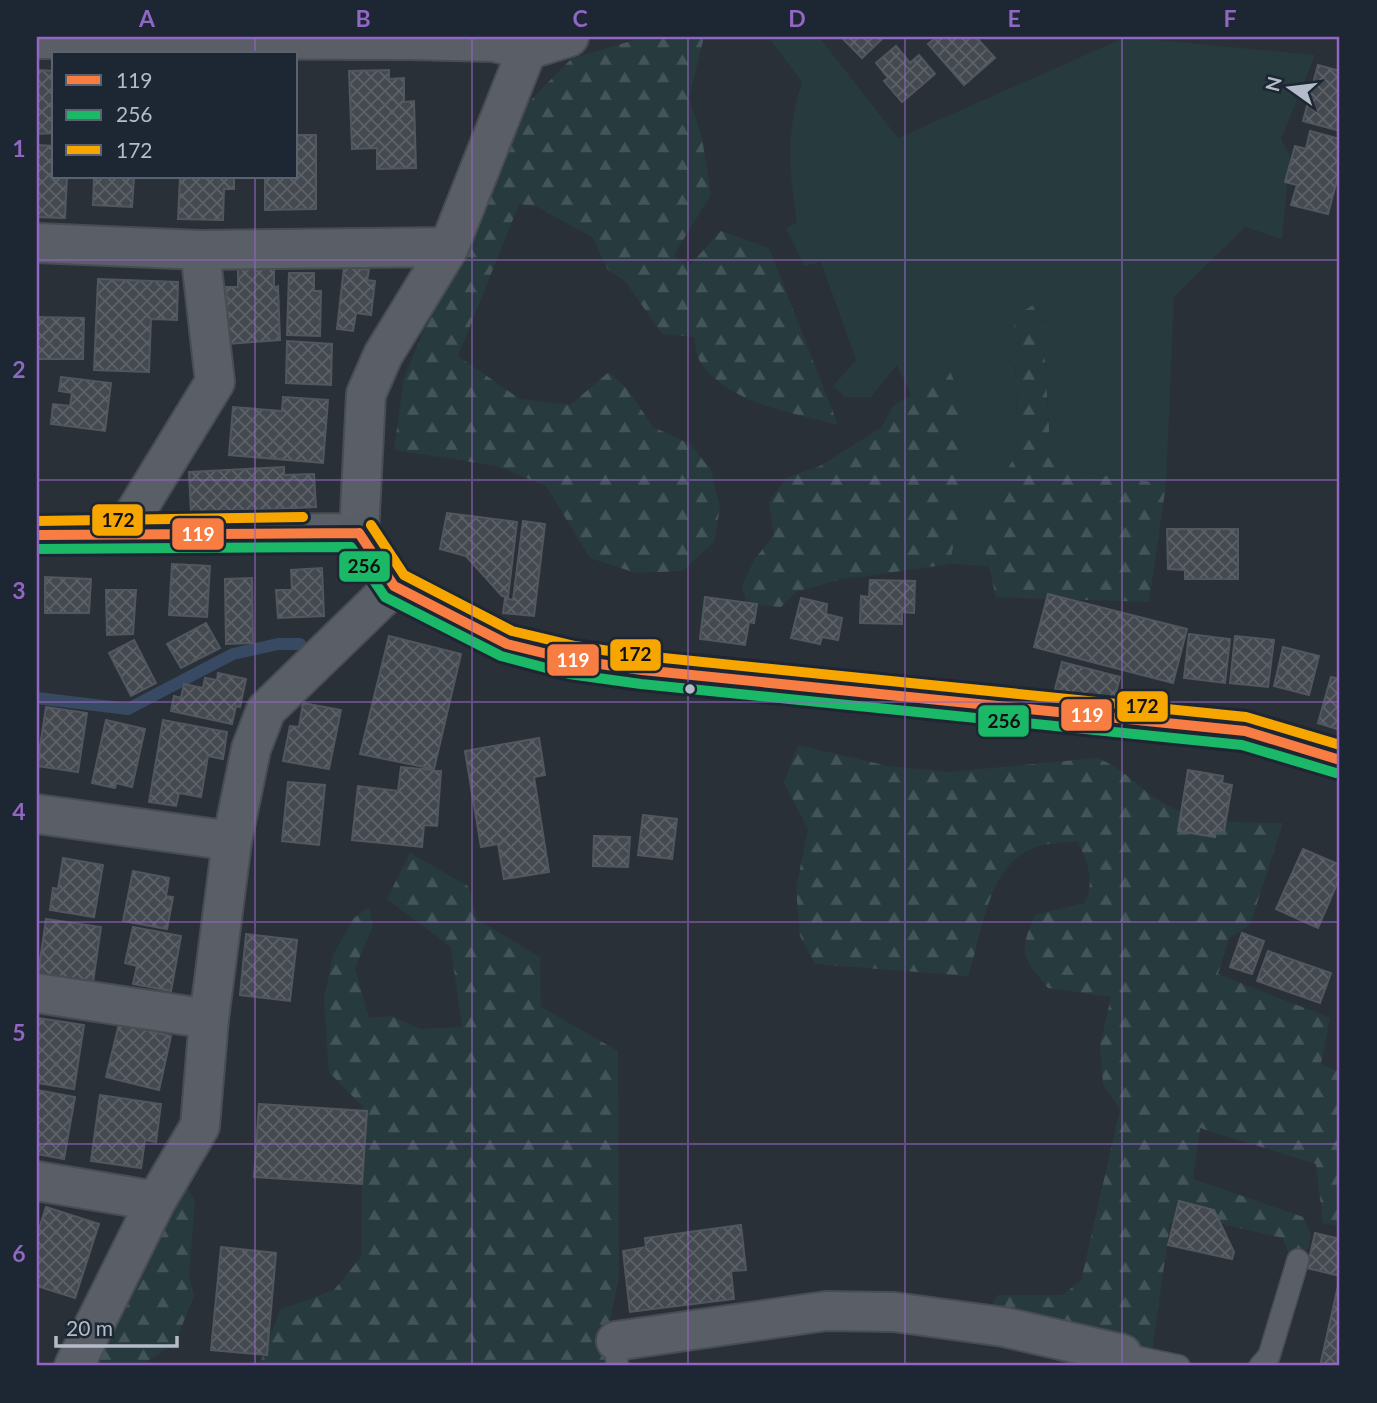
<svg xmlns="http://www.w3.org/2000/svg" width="1377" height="1403" viewBox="0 0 1377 1403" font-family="Lato,sans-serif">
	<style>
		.grass { fill: #273a3e }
		.forest { fill: url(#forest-firs) }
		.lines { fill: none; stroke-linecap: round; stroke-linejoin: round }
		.stream { stroke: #384963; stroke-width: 12 }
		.building { fill: url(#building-cross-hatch); stroke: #52575f; stroke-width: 2 }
		.lane-casing { stroke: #484c53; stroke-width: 24 }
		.street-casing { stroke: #484c53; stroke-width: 42 }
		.secondary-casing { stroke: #484c53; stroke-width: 42 }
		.lane { stroke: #5a5e66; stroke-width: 21 }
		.street { stroke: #5a5e66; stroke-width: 38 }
		.secondary { stroke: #595d64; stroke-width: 38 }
		.bus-1-casing { stroke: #1d2633; stroke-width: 16 }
		.bus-2-casing { stroke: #1d2633; stroke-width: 16 }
		.bus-3-casing { stroke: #1d2633; stroke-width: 16 }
		.bus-1 { stroke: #f77d43; stroke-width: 10 }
		.bus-2 { stroke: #1ab867; stroke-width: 10 }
		.bus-3 { stroke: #f7a600; stroke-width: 10 }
		.grid { fill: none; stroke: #9266c3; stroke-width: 2; stroke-opacity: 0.55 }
		.bus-dot { fill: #b4bcc9; stroke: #1d2633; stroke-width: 2.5 }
		.line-badge { stroke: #1d2633; stroke-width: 2.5 }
		.badge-label { font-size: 19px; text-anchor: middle; font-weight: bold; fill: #fff }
		.pale-badge-label { font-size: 19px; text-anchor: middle; font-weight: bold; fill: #111 }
		.neatline { fill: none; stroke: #9266c3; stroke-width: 2.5 }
		.grid-label { font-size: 23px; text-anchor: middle; font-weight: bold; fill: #9266c3 }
	</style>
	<defs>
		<pattern id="forest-firs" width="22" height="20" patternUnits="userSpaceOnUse" patternTransform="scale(1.75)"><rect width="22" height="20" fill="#273a3e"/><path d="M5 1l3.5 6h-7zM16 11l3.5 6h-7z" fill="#445559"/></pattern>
		<pattern id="building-cross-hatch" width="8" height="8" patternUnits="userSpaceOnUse" patternTransform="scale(1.75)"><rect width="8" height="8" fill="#444950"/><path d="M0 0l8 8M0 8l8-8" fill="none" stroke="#5d6168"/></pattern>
	</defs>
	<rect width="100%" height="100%" fill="#2a3038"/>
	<!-- grass -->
	<path class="grass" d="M768 37H819L898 138 1126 37 1315 55 1281 139 1290 155 1282 239 1245 227 1174 297 1166 484 1079 472 1051 460 1042 314 1014 317 1018 451 1005 476 983 542 988 566 950 564 965 478 957 449 966 410 950 371 911 395 897 365 871 397H845L833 386 856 360 821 262 804 266 786 228 797 222C789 174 786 129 802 82Z"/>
	<!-- forest -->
	<path class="forest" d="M644 37H704L689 98 702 138 711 195 673 256 689 266 721 231 769 248 838 425C794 413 729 404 701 363 696 356 696 345 694 337L662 334 625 281 608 270 593 238 538 207 519 204 458 356 520 399 570 405 609 372 628 390 653 427 690 444 711 470 720 508 714 542 682 571 636 573 590 558 546 486 497 466 394 450 404 378 471 217 503 169 526 105 571 59Z
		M1033 305 1042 313 1051 460 1079 472 1166 484 1149 602 996 597 983 542 987 505 1018 451 1014 317Z
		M950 371 966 410 958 449 965 478 950 564 838 580 796 592 781 607 747 604 742 586 754 560 774 535 769 503 786 478 820 466 882 427 893 406Z
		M798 745 888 766 949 772 1097 758C1129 771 1139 790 1165 804 1199 823 1246 823 1283 823L1250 925 1229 938 1218 974 1330 1018 1321 1064 1340 1072V1226L1323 1223 1316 1164 1200 1128 1193 1179 1303 1217 1311 1235 1308 1249 1289 1254 1283 1238 1178 1214 1170 1224 1152 1351 990 1308 998 1295H1062L1081 1281 1120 1109 1103 1084 1100 1046 1111 997 1048 988C1022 956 1018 954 1035 915L1084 903C1096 885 1087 858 1077 841 1064 843 1046 843 1033 848 986 867 983 933 968 976L815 964 800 936 796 888 808 829 784 783Z
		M410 853 468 886 477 919 540 957 541 1007 618 1051 619 1278 607 1335 629 1366H259L280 1310 334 1290 361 1257 363 1107 329 1072 324 999 333 955 354 918 369 907 373 926 355 968 369 1018 392 1016 420 1029 462 1027 451 947 387 899Z
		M186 1186 195 1201 189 1276 194 1296 175 1343 140 1366H86Z"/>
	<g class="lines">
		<!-- stream -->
		<path class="stream" d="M37 698 128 709 233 654 278 644H300"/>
	</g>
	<!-- building -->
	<path class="building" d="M841 37H884L862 58Z
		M937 37H976L995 58 964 85 928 44Z
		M896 46 910 63 919 55 935 74 902 102 884 81 888 78 876 63Z
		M1318 65 1340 71V131L1303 121Z
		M37 70 54 71V133L37 134Z
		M389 70V79L404 78V102L414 101 416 168 377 169V148L352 149 349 71Z
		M1310 131 1340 139V181L1337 180 1328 214 1291 205 1297 185 1285 182 1295 146 1306 149Z
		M296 135H316V209L265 210V177H296Z
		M37 145 54 146V177H67L65 218 37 217Z
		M94 177H134L132 207 93 205Z
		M180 177H234V189H224L223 220 178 219Z
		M344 267 369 270 367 280 375 281 371 315 356 313 353 331 337 329Z
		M274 268V288L278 286 280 340 228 344 226 287H238V269Z
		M289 273H314V291H321L320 336 287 335Z
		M98 279 178 282 177 320 151 319 149 372 94 370Z
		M37 317 84 318 83 359H37Z
		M287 341 332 344 331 385 286 383Z
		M61 377 111 383 105 431 51 424 53 404 70 406 72 393 59 391Z
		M283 397 328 400 323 463 229 455 233 407 282 411Z
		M284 467V475L314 474 316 507 191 513 189 472Z
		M447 513 517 522 508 597 502 596 466 556 440 549Z
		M523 521 545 524 534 616 503 613 505 598 513 600Z
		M1167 529H1238V579H1185V570L1168 569Z
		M172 564 210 566 207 617 169 615Z
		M322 568 324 616 278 618 276 590H292L291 570Z
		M45 577 91 579 89 613H45Z
		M252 578 253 643 226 644 225 579Z
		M870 580 915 581 914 613 902 612V624L860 623 861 596 869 597Z
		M106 590H136L133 634 107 635Z
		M1048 594 1187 629 1173 683 1034 647Z
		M705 597 757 604 754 623 749 622 745 645 700 639Z
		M801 598 827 604 826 614 842 618 838 640 822 637 820 644 791 638Z
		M206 623 220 648 181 668 167 644Z
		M1189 634 1230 639 1225 683 1184 678Z
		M389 636 461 654 434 769 360 754Z
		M1235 636 1274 640 1268 687 1230 683Z
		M134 640 156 683 131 696 109 653Z
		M1283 647 1319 656 1309 695 1274 686Z
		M1062 662 1120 677 1113 704 1055 689Z
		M218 673 246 679 240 707 236 706 232 724 171 711 174 696 181 698 184 684 203 688 205 678 217 680Z
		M1331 677 1340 679V730L1318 723Z
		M303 703 341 710 329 769 283 761 290 726 299 727Z
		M46 707 87 713 78 772 37 766Z
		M106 720 145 729 132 787 116 783 115 788 92 783Z
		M163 720 227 732 223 759 208 756 201 797 179 793 176 806 149 802Z
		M539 738 545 775 534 777 549 872 504 879 498 844 481 847 465 751Z
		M401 767 441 771 437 826 424 825 422 847 352 840 358 786 398 791Z
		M1188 770 1223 776 1222 783 1232 785 1224 831 1216 830 1215 837 1178 831Z
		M288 782 325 785 319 845 282 841Z
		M643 815 677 819 672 859 638 855Z
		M594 836 630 837 628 867 593 866Z
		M1303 849 1340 865V877L1318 928 1276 909Z
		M63 858 103 865 94 917 50 910 53 888 58 889Z
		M133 871 169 878 166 896 173 897 167 929 123 921Z
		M46 919 101 927 93 982 38 974Z
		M133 927 181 936 171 991 133 984 137 966 125 963Z
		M1242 933 1264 941 1252 974 1230 967Z
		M246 934 297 940 290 1001 240 995Z
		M1268 951 1331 973 1320 1003 1257 981Z
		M38 1018 84 1025 74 1089 37 1083Z
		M119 1024 171 1036 159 1090 106 1077Z
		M37 1090 75 1097 64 1159 37 1154Z
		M100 1095 161 1104 156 1142 145 1140 141 1168 91 1161Z
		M259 1104 367 1111 362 1184 254 1177Z
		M1179 1201 1214 1210 1234 1252 1232 1259 1168 1245Z
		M46 1207 99 1224 75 1298 37 1286V1235Z
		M741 1225 746 1270 731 1271 734 1299 630 1312 623 1251 646 1247 645 1238Z
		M1315 1233 1340 1239V1276L1307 1268Z
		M221 1247 276 1253 267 1355 211 1350Z
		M1340 1277V1366H1320Z"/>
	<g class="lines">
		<defs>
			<path id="lane" d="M616 1341 617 1366
				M1122 1354 1179 1366
				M1260 1366 1269 1356 1298 1260"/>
			<path id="street" d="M408 37V40L494 42 527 50
				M37 39 408 40
				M37 243 200 250 449 247
				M122 534 215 382 200 250
				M37 535 359 533 366 394 383 355 449 247 527 50 569 37
				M37 814 232 841
				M37 993 209 1019
				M37 1181 156 1201 200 1126 209 1019 232 841 251 749 266 710 394 586
				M616 1341 826 1311 894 1312 1004 1327 1122 1354 1128 1366
				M74 1366 156 1201"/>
			<path id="secondary" d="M359 533 394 586 507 644 572 660 642 670 1245 731 1340 760"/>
		</defs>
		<!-- lane casing -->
		<use href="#lane" class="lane-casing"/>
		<!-- street casing -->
		<use href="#street" class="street-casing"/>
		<!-- secondary casing -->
		<use href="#secondary" class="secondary-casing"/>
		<!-- lane -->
		<use href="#lane" class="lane"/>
		<!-- street -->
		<use href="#street" class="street"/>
		<!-- secondary -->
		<use href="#secondary" class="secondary"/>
		<defs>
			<path id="bus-1" d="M359 533 394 586 507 644 572 660 642 670 1245 731 1340 760
				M37 535 359 533"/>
			<path id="bus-2" d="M37 549 351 547 385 597 501 656 569 674 641 684 1242 745 1336 773"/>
			<path id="bus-3" d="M37 521 303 517
				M371 525 404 575 512 631 575 646 644 656 1246 717 1340 745"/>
		</defs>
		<!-- bus-1 casing -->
		<use href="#bus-1" class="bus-1-casing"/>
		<!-- bus-2 casing -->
		<use href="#bus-2" class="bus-2-casing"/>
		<!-- bus-3 casing -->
		<use href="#bus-3" class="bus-3-casing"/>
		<!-- bus-1 -->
		<use href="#bus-1" class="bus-1"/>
		<!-- bus-2 -->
		<use href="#bus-2" class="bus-2"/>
		<!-- bus-3 -->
		<use href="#bus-3" class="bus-3"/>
	</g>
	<!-- grid -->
	<path class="grid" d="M255 37V54M472 37V1366M688 37V1366M905 37V1366M1122 37V1366M255 177V1366M37 260H1340M37 480H1340M37 702H1340M37 922H1340M37 1144H1340"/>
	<!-- markers -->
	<circle class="bus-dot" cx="690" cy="689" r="6"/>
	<g class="line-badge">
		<rect x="91" y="503" width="53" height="34" rx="7" fill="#f7a600"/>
		<rect x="171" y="517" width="54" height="34" rx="7" fill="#f77d43"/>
		<rect x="338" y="550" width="53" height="33" rx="7" fill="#1ab867"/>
		<rect x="609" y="638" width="53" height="34" rx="7" fill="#f7a600"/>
		<rect x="546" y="643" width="54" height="34" rx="7" fill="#f77d43"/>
		<rect x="1116" y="690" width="53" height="33" rx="7" fill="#f7a600"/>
		<rect x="1060" y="698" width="53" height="34" rx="7" fill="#f77d43"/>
		<rect x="977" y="704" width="53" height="34" rx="7" fill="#1ab867"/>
	</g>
	<g class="badge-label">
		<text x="198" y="541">119</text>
		<text x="573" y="667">119</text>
		<text x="1087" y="722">119</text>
	</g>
	<g class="pale-badge-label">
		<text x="118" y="527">172</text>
		<text x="364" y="573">256</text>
		<text x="635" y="661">172</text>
		<text x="1142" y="713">172</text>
		<text x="1004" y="728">256</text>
	</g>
	<!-- border -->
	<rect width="1377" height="1403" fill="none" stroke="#1d2633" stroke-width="77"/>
	<!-- legend -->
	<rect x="52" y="52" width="245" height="126" fill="#1d2633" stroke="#59626f" stroke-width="2"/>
	<rect x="66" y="75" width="35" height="10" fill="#f77d43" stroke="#59626f" stroke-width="2"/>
	<text x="116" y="88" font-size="21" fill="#b4bcc9">119</text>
	<rect x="66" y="110" width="35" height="10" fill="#1ab867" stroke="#59626f" stroke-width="2"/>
	<text x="116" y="122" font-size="21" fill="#b4bcc9">256</text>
	<rect x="66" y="145" width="35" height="10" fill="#f7a600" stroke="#59626f" stroke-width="2"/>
	<text x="116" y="158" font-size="21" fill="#b4bcc9">172</text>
	<!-- north arrow -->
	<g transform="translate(1290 88) rotate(284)" stroke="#1d2633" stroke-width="5" paint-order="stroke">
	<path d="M0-5L12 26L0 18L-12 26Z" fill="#b4bcc9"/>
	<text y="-10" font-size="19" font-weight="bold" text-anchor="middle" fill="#b4bcc9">N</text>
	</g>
	<!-- scale -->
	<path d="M56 1336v10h121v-10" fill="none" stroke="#b4bcc9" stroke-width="3.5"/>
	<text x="66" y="1336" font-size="21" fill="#b4bcc9" stroke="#1d2633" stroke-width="5" paint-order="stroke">20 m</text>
	<rect x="38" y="38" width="1300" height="1326" class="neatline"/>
	<g class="grid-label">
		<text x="147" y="27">A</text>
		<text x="363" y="27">B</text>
		<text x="580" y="27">C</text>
		<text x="797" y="27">D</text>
		<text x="1014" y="27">E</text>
		<text x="1230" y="27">F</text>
		<text x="19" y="157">1</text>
		<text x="19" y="378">2</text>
		<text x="19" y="599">3</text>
		<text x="19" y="820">4</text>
		<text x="19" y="1041">5</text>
		<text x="19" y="1262">6</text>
	</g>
</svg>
